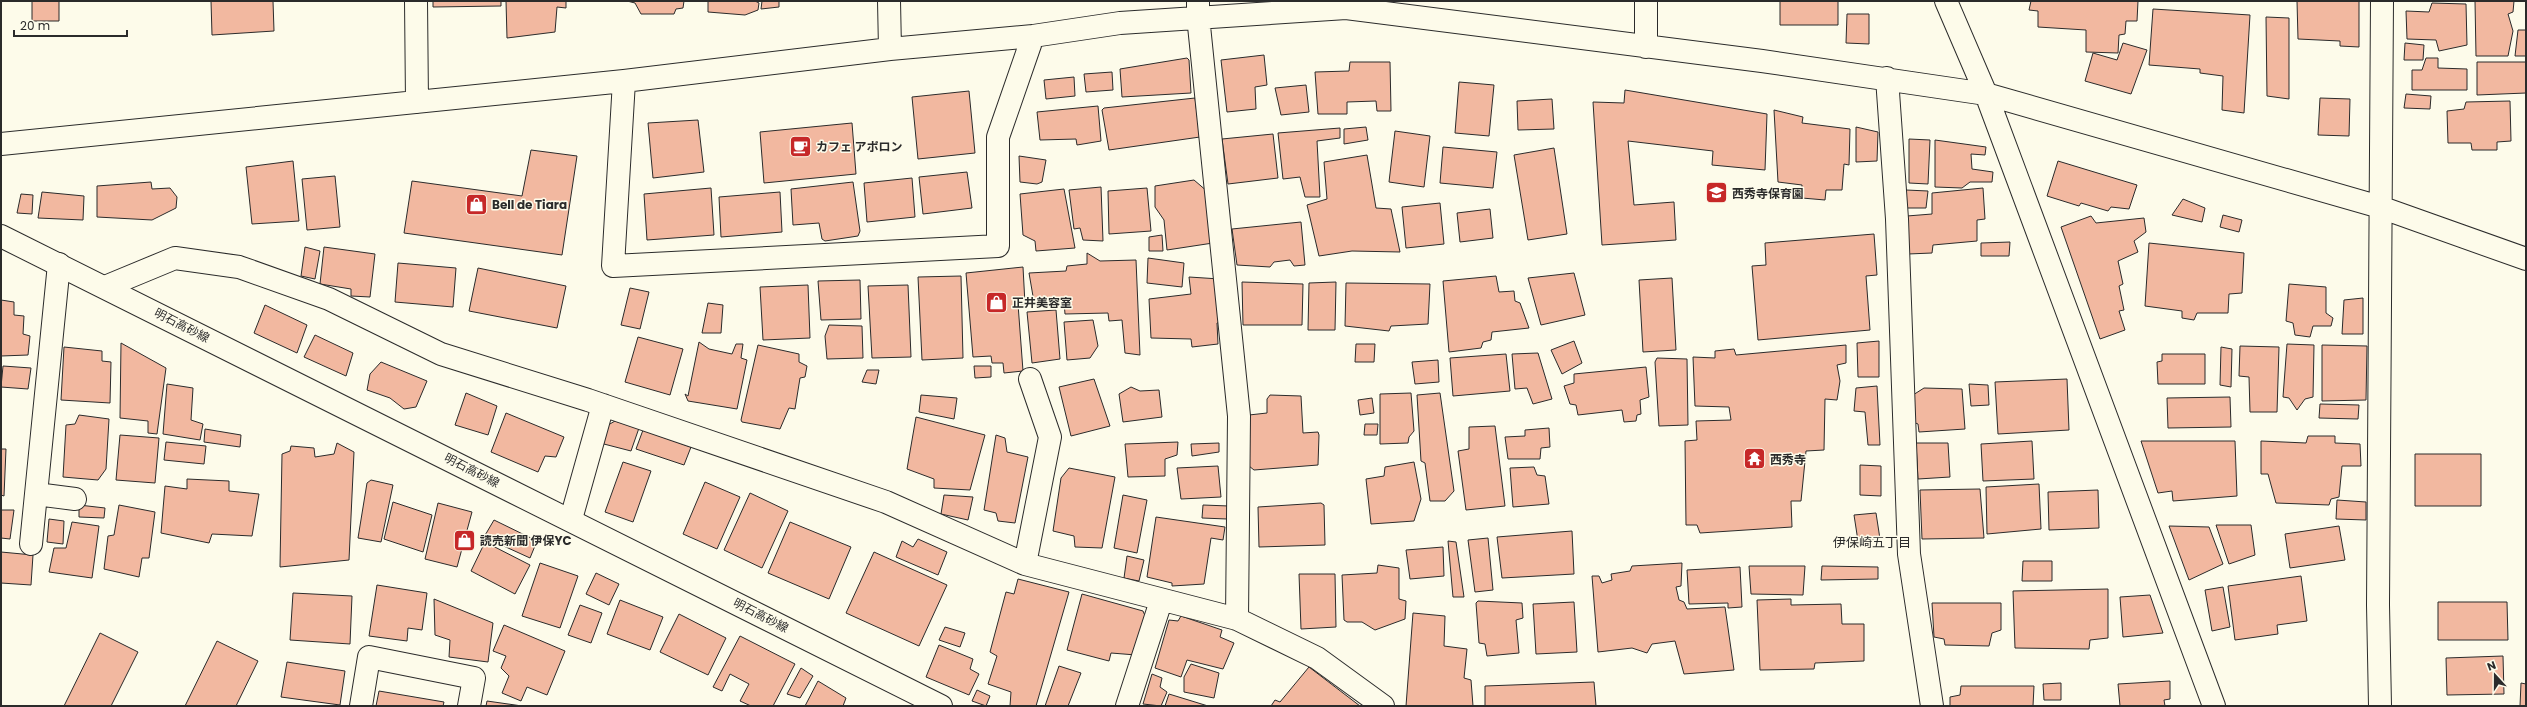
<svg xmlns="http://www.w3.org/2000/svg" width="2527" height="707" viewBox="0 0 2527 707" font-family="Poppins,'Noto Sans JP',sans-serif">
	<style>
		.building { fill: #f2b8a0; stroke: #2b2b2b }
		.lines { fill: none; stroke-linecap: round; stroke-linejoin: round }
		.minor-casing { stroke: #2b2b2b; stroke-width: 24 }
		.major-casing { stroke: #2b2b2b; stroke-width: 24 }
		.minor { stroke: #fdfbea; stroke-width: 22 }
		.major { stroke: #fdfbea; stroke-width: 22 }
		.labels { text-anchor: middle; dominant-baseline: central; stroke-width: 3; stroke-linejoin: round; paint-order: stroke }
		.poi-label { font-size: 12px; font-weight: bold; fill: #2b2b2b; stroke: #fdfbea; text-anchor: start }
		.street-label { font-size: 12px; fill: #2b2b2b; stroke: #fdfbea }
		.neighbourhood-label { font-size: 13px; fill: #2b2b2b; stroke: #fdfbea }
	</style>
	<rect width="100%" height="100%" fill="#fdfbea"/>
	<!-- building -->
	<path class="building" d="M32 1H59V21H32Z
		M211 1H273L274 31 212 35Z
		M433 1H501V6L433 7Z
		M506 1H566V8L557 7 555 32 507 38Z
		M627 1H684L683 8 676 9 674 14H641L635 3Z
		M708 1H755L759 3 758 10 745 15 708 12Z
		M762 1H779V7L761 9Z
		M1780 1H1838V25H1780Z
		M2031 1H2138L2137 21H2126L2125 34 2119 35 2118 53 2086 52V30L2038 27V11L2029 10Z
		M2297 1H2359V47L2340 46V41L2298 39Z
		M2475 1H2514L2513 12 2508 14 2513 31 2508 56H2476Z
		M2432 3 2466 4 2467 45 2439 51 2436 40 2407 39 2406 11 2429 12Z
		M2153 9 2250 15 2244 113 2222 110 2223 76 2200 73V69L2149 65Z
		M1847 14H1869V44L1846 43Z
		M2266 17 2289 18V99L2267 96Z
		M2518 30H2526V56H2515Z
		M2123 43 2147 50 2131 94 2085 81 2093 53 2117 60Z
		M2405 43 2424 45 2423 60H2404Z
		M1264 55 1267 85 1255 87 1256 109 1227 112 1221 60Z
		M1187 58 1189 60 1191 93 1122 97 1120 69Z
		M2426 58H2438V68L2467 69V90H2412V70H2422Z
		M1350 62H1390L1391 111H1377L1376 101 1347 102V114H1318L1315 72 1349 71Z
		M2477 62H2526V93L2477 95Z
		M1112 72 1113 90 1086 92 1084 74Z
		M1074 77 1075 96 1046 99 1044 80Z
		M1459 82 1494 85 1489 136 1455 133Z
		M1306 85 1309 112 1281 115 1275 88Z
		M1625 90 1767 114 1765 170 1712 165 1713 151 1628 141 1634 205 1674 202 1676 240 1602 245 1593 102 1624 103Z
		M969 91 975 153 918 159 912 97Z
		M2406 94 2431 96 2430 109 2404 108Z
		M1195 98 1200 137 1109 150 1102 110 1104 108Z
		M2320 98 2350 99 2349 136 2318 135Z
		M1552 99 1554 129 1518 130 1517 101Z
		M2510 101 2511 141 2497 142V150H2472L2471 143H2448L2447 111 2464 109 2466 102Z
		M1098 106 1101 141 1077 145 1076 139 1040 140 1037 112Z
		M1774 110 1803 117 1802 123 1850 129 1849 165 1844 164 1842 190H1826L1825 200 1802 198V185L1778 182Z
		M698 120 704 172 653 178 648 123Z
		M852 123 856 174 764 183 760 132Z
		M1366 127 1368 140 1344 144V129Z
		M1856 127 1878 132 1877 161 1856 162Z
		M1340 128V138L1317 141 1320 197H1305L1300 177 1283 179 1278 133Z
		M1395 131 1430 136 1424 187 1389 182Z
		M1273 134 1278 178 1228 184 1222 139Z
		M1909 139 1930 140 1928 184 1909 183Z
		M1935 140 1986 147 1985 155 1971 154 1972 169 1993 172 1992 182H1970L1962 188 1935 187Z
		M1443 147 1497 152 1493 188 1440 183Z
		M1554 148 1567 234 1528 240 1514 155Z
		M531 150 577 156 562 255 404 233 412 181 522 196Z
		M1367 155 1376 208 1391 209 1400 252 1352 251 1319 256 1307 205 1327 199 1324 162Z
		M1019 156 1046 160 1042 182 1037 184 1020 182Z
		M293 161 299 221 252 224 246 167Z
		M2058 161 2137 185 2129 209 2111 207 2108 211 2081 203 2079 206 2047 196Z
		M967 172 972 208 923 214 919 177Z
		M335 176 340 227 307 230 302 179Z
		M912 178 915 217 867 222 864 183Z
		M1194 180 1208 192 1213 243 1167 250 1164 220 1155 207V186Z
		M151 182 152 189 170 188 177 197 176 208 152 220 97 217V186Z
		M853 182 860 231 858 236 825 241 822 239 819 223 793 225 791 189Z
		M1101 187 1103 241 1083 240 1080 228 1074 229 1069 190Z
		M711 188 714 235 647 240 644 194Z
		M1147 188 1151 231 1109 234 1108 191Z
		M1983 188 1985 219 1977 220V241L1933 245 1932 253 1908 254 1907 216 1932 214V193Z
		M1064 189 1075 248 1036 251 1035 241 1023 235 1020 194Z
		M1906 190 1928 191 1926 208H1905Z
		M42 192 84 196 83 220 38 218Z
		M780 192 782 232 721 237 719 197Z
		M21 194 33 195 32 214 17 213Z
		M2183 199 2205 208 2202 222 2172 215Z
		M1440 203 1444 244 1406 248 1402 207Z
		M1490 209 1493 238 1460 242 1457 213Z
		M2223 215 2242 220 2239 232 2220 227Z
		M2091 216 2096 223 2144 218 2146 232 2134 241 2138 252 2118 261 2123 284 2119 286 2124 310 2119 311 2125 330 2100 339 2061 227Z
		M1301 222 1305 265 1294 266 1290 260 1274 262 1270 267 1237 265 1232 229Z
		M1874 234 1877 275 1866 276 1870 330 1758 340 1752 266 1766 265 1765 243Z
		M1162 235 1163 251H1149V237Z
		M2010 242 2009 256H1981V243Z
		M2149 243 2244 253 2242 293 2229 294 2228 313H2197L2194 320 2182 318V311L2145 306Z
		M305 247 320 251 315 279 301 276Z
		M324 247 375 254 370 297 351 296V289L320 284Z
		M1087 253 1100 261 1136 260 1140 355 1125 353 1122 320 1109 321 1108 313 1065 314 1064 302H1034L1029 273 1066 271 1067 266 1087 264Z
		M1148 258 1184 263 1182 287 1147 283Z
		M398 263 456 268 453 307 395 302Z
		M1023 267 1025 304H1018L1023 371 1004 373 1003 363H992L991 356 973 357 966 273Z
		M478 268 566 286 557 328 469 311Z
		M1574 273 1585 315 1541 325 1528 278Z
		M961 276 963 358 922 360 918 277Z
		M1496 276 1499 292 1514 291 1515 301 1520 303 1529 328 1492 332 1491 340 1483 342 1481 348 1449 352 1443 281Z
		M1189 277 1220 279 1222 322 1217 323 1218 344 1192 347 1191 339 1151 338 1149 299 1191 294Z
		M1672 278 1676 350 1643 352 1639 280Z
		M860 280 861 319 821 320 818 281Z
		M1242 282 1303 284 1302 325H1243Z
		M1336 282 1335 330H1308L1309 283Z
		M1346 283 1430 284 1428 324 1391 326 1389 331 1345 326Z
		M2289 284 2326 287V313L2333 318 2331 326H2313L2310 337 2295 335 2293 323 2286 321Z
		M808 285 810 338 763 340 760 287Z
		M908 285 911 357 872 358 868 286Z
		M630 288 649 292 640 329 621 325Z
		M2363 298V334H2342L2344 300Z
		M1 300 14 302V315L24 316 23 334 30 336 28 355 1 356Z
		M708 303 723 305 721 333H702Z
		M265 305 307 325 297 353 254 333Z
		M1056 310 1060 359 1032 363 1027 312Z
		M1093 320 1098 346 1090 358 1067 360 1064 322Z
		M829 325 862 326 863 358 827 359 825 336Z
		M315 335 353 353 346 376 304 357Z
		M638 337 683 349 670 395 625 382Z
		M1574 341 1582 363 1562 374 1551 350Z
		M1879 341V377H1858L1857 343Z
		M699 342 709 349 732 354 736 344H743L741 358 747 360 737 409 688 401 685 394 688 396Z
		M121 343 166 368 157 434 148 433V421L120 418Z
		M1356 344H1375L1374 362H1355Z
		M2287 344 2314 345 2313 397 2305 399 2297 410 2289 398 2283 397Z
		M758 345 799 354V362L807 366 805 377 800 378 795 409 789 408 780 429 742 422 741 420Z
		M1846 345V363L1837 365 1840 381 1837 400 1825 399 1824 450 1806 451 1801 501H1791L1792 527 1700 533 1697 525H1686L1685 441 1697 440 1696 421 1731 420 1729 407 1695 406 1693 357 1715 358V351L1734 349 1736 355Z
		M2322 345 2367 346 2366 400 2322 401Z
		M2240 346 2279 347 2277 412H2250L2249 377 2239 376Z
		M64 347 102 351V361L111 362 110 403 61 400Z
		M2221 347 2232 349 2231 387 2220 385Z
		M1538 353 1552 399 1533 404 1527 388 1515 389 1512 354Z
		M1506 354 1510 391 1453 396 1450 358Z
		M2162 354H2205V384H2158L2157 362 2162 361Z
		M1657 358 1687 359 1688 425 1659 426 1655 362Z
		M1438 360 1439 382 1415 384 1412 362Z
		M381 362 427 381 416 407 404 409 390 398 367 390 370 374Z
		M3 366 31 368 28 389 1 387Z
		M974 366H991V377L975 378Z
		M1646 367 1649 397 1640 400 1641 414 1637 415 1636 421 1624 422 1622 410 1578 415 1576 405 1570 404 1564 386 1574 383V374Z
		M867 370H879L876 384 862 382Z
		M1094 379 1110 426 1071 436 1059 387Z
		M2067 379 2069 430 1998 434 1995 382Z
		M167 384 193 388 191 420 203 424 200 440 163 434Z
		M1969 384 1988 385 1989 405 1971 406Z
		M1877 386 1880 445H1868L1865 412 1854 411 1856 388Z
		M1131 387 1140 391 1159 390 1162 417 1123 422 1119 394Z
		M1924 388 1962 389 1965 429 1919 432 1918 424 1913 422V395Z
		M466 393 497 406 488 435 455 425Z
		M1411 393 1414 431 1409 437 1408 443 1380 444V394Z
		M1440 393 1454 491 1445 501H1430L1425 463 1421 461 1417 395Z
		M921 395 957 398 954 419 919 412Z
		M1270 395 1301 396 1303 433 1318 432 1319 435 1318 465 1254 470 1249 466V415L1267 413V399Z
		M2230 397 2231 427 2168 428 2167 398Z
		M1372 398 1374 413 1360 415 1358 400Z
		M2320 404 2359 405 2358 419 2319 418Z
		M506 413 564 437 556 457 545 456 538 472 491 452Z
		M79 415 109 419 106 469 98 480 63 477 66 425 75 424Z
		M916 417 985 435 970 490 934 488V479L907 469Z
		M615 421 639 428 631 451 600 443 603 428Z
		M1365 424H1378L1377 435H1364Z
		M1495 426 1505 506 1466 510 1458 451 1469 449V427Z
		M1549 428 1550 447 1541 448 1540 459H1508L1505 437 1525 436V430Z
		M205 429 241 435 240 447 204 442Z
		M643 430 691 447 684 465 636 449Z
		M120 435 159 438 155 483 116 480Z
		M996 435 1005 438 1007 452 1028 457 1015 523 998 521 996 513 984 510Z
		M2308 436H2335V443L2360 444 2361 466H2342L2339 497 2331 499 2329 505 2276 503 2268 474H2261V441L2306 443Z
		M2032 441 2034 479 1983 481 1981 444Z
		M2141 441H2235L2237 496 2173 501 2172 491 2158 493Z
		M166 442 206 446 204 464 164 460Z
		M1178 442 1177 455 1165 459V476L1128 477 1125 444Z
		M337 443 354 452 349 560 280 567 282 454 290 451 291 446 314 448 315 457 334 454Z
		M1219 443V452L1192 456 1191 444Z
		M1916 443H1948L1950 477 1918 479Z
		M1 449H6L4 496 1 495Z
		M2415 454H2481V506H2415Z
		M623 462 651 471 633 522 605 512Z
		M1414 462 1421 499 1414 521 1371 524 1366 479 1384 476 1385 467Z
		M1860 465 1881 466V496L1860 495Z
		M1218 466 1221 497 1181 499 1177 468Z
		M1534 467 1537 475 1545 476 1549 504 1513 507 1510 468Z
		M1069 468 1115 477 1102 548 1075 547 1074 536 1053 531 1061 478Z
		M187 479 229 481V491L259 494 252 536 212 534 209 543 161 533 165 486 187 489Z
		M371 480 393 485 381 542 358 538 367 483Z
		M705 482 740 497 717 549 683 534Z
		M2039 484 2041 529 1987 534 1986 487Z
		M1980 489 1984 538 1922 539 1920 490Z
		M2098 490 2099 528 2049 530 2048 492Z
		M750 493 788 511 762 568 724 550Z
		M944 495 973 497 968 520 941 514Z
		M1123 495 1147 500 1137 553 1114 548Z
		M2337 500 2366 502V520L2336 519Z
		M393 502 432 515 423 552 384 539Z
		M438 503 472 512 457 567 425 559Z
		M1321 503 1324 505 1325 545 1259 547 1258 507Z
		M79 505 105 508 104 518 79 517Z
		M119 505 155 512 149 558H142L139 577 104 569 108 536 114 535Z
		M1203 505 1229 506 1227 519 1202 518Z
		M1 510H14L10 539 1 538Z
		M1876 513 1880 539 1858 541 1854 515Z
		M1156 517 1225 527 1223 540 1211 538 1204 584 1172 586V583L1147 577Z
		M49 519 64 521 63 544 47 542Z
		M494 520 537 541 530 558 484 537Z
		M72 522 99 526 92 578 49 572 54 548H66Z
		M790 522 851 547 829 599 768 573Z
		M2216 525H2251L2255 555 2229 564Z
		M2169 526 2209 527 2223 564 2189 580Z
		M2339 526 2345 560 2290 568 2285 534Z
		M1572 531 1574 574 1502 578 1497 537Z
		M1488 538 1493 590 1475 592 1468 540Z
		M918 539 947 552 938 575 896 557 902 541 913 547Z
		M1448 541 1456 542 1464 597H1453Z
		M485 542 530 565 515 594 471 571Z
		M1443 547 1444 576 1410 579 1406 550Z
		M1 552 33 555 31 585 1 583Z
		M874 552 947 585 919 646 846 613Z
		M1127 556 1144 560 1139 581 1124 578Z
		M2023 561H2052V581H2022Z
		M540 563 578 576 560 628 522 616Z
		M1682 563 1681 586 1676 587 1679 600 1684 602 1687 609 1725 607 1734 670 1684 674 1675 641 1652 644 1647 653 1632 648 1598 652 1592 576H1599L1602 583 1612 580 1611 574 1630 571 1632 566Z
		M1378 565 1399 568V599L1406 601 1405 619 1375 630 1362 622H1347L1344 620 1342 575 1377 573Z
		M1749 566H1805L1803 595 1751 594Z
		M1822 566 1878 567V579L1821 580Z
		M1740 567 1742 607 1728 608V603L1689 604 1687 570Z
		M596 573 619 584 609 605 586 594Z
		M1299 574H1335L1336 627 1301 629Z
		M2301 576 2307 621 2277 625 2278 634 2235 640 2228 586Z
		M1018 579 1069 592 1036 706H1010L1011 692 988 684 997 656 990 652 1006 592 1014 594Z
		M377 585 427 593 422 630 408 628 407 641 369 636Z
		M2223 587 2230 627 2212 631 2205 590Z
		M2108 589V638L2090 640 2089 649 2015 648 2013 591Z
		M293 593 352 596 350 644 290 640Z
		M1082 594 1143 611 1146 618 1136 655 1111 653 1109 661 1067 650Z
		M2150 595 2163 633 2123 637 2120 597Z
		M434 599 493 623 488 662 449 657 450 640 435 635Z
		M1791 599V605L1841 604 1842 624H1864V661L1815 663 1814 669 1760 670 1757 600Z
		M620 600 663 617 650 650 607 634Z
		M1478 601 1522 603 1523 618 1516 620 1519 653 1487 656 1485 644 1479 643 1476 603Z
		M1574 602 1577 652 1536 654 1533 604Z
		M2438 602H2507L2508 640H2438Z
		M1932 603H2001V630L1992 633 1989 646 1945 645 1944 639 1934 637Z
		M580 605 602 613 591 643 568 635Z
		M1413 613 1445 616 1444 646 1467 649 1464 678 1471 680 1473 706H1406Z
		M679 614 726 638 708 675 660 652Z
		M1181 616 1222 630 1220 637 1234 643 1223 669 1187 660 1181 677 1155 668 1169 620 1178 621Z
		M504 625 565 651 547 695 527 687 521 701 502 693 509 676 501 668 506 656 493 651Z
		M945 627 965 633 960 647 939 640Z
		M100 633 138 652 111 706H64Z
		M740 636 795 664 773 706H751L740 701 749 684 730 674 722 691 713 687Z
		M217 641 258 661 236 706H185Z
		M939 645 973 659 970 669 979 674 969 695 926 677Z
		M2503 656 2504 694 2447 695 2446 658Z
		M287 662 345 671 340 705 281 697Z
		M1191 664 1219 673 1214 698 1184 692V677Z
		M1059 666 1081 673 1068 706H1045Z
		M1309 667 1360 706H1271L1275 700 1280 702Z
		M801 668 813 676 800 698 787 694Z
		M1152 674 1162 678 1160 687 1167 692 1161 706 1143 704Z
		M818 681 846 698 843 706H805Z
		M2170 681V699L2164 700 2165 706H2120L2118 684Z
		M1594 682 1596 706H1485V686Z
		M2061 683V700H2044L2043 684Z
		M2521 683 2526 684V706H2520Z
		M1961 686H2034L2033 706H1950V697L1960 695Z
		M977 690 990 696 986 706 972 701Z
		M379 691 444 702 443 706H376Z
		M1169 694 1208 706H1165Z
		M487 701 522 706H486Z"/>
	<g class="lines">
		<defs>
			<path id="minor" d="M416 1 417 102
				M889 1 890 49
				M1646 1V47
				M1946 1 1986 94 2214 706
				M1198 2V16L1239 416 1237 619
				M1887 78 1897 219 1909 554 1932 706
				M624 81 613 266 998 246V137L1033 36
				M1 144 624 81 890 49 1033 36 1120 23 1346 8 1762 61 1986 94 2380 207 2526 259
				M105 287 175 258 239 267 329 299 441 354 588 400 886 502 1025 564 1237 619 1317 658 1383 706
				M36 494 75 499
				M571 519 603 405
				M31 544 59 264
				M1025 564 1050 437 1030 379
				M361 706 369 657 474 678 469 706
				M1127 706 1161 601
				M2380 706 2378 605 2382 1"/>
			<path id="major" d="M1 236 941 706"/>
		</defs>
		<!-- minor casing -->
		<use href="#minor" class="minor-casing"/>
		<!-- major casing -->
		<use href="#major" class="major-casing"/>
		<!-- minor -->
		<use href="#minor" class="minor"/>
		<!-- major -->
		<use href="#major" class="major"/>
	</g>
	<!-- icons -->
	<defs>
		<symbol id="cafe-square" viewBox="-11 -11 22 22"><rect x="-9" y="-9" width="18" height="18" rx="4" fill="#c62828" stroke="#fdfbea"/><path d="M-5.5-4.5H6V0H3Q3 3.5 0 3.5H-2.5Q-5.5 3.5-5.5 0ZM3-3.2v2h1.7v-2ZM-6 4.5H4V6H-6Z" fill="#fff"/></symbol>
		<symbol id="school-square" viewBox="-11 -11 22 22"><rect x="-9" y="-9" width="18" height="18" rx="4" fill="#c62828" stroke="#fdfbea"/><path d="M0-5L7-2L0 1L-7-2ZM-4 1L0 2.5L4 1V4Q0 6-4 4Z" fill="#fff"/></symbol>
		<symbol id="shop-square" viewBox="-11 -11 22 22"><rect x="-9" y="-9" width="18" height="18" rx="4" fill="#c62828" stroke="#fdfbea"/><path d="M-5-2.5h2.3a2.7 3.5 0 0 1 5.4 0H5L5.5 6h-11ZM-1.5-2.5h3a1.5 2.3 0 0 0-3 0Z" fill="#fff"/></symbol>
		<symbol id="temple-square" viewBox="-11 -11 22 22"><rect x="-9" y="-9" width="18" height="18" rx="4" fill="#c62828" stroke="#fdfbea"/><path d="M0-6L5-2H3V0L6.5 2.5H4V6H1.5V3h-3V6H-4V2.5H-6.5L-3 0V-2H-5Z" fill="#fff"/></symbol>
	</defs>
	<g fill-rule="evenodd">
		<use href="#cafe-square" x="788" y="134" width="25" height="25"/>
		<use href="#school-square" x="1704" y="180" width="25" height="25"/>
		<use href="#shop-square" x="464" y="192" width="25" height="25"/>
		<use href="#shop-square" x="984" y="290" width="25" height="25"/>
		<use href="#temple-square" x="1742" y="446" width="25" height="25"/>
		<use href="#shop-square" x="452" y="528" width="25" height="25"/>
	</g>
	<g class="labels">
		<!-- poi labels -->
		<g class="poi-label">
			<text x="816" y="146">カフェ アポロン</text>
			<text x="1732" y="193">西秀寺保育園</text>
			<text x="492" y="204">Bell de Tiara</text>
			<text x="1012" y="302">正井美容室</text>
			<text x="1770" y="459">西秀寺</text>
			<text x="480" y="540">読売新聞 伊保YC</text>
		</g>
		<!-- street labels -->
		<g class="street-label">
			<text transform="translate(182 325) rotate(27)">明石高砂線</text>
			<text transform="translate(472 470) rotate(27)">明石高砂線</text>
			<text transform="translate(761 615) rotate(27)">明石高砂線</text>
		</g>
		<!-- neighbourhood labels -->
		<g class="neighbourhood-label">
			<text x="1872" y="542">伊保崎五丁目</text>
		</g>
	</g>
	<!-- border -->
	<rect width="2527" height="707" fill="none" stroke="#2b2b2b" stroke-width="4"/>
	<!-- north arrow -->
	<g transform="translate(2495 675) rotate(339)" stroke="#fdfbea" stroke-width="3" paint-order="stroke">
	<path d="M0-3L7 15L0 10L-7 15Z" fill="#2b2b2b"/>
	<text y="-6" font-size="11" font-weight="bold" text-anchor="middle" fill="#2b2b2b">N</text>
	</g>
	<!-- scale -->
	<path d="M14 30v6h113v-6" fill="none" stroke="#2b2b2b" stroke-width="2"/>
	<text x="20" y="30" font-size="12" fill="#2b2b2b" stroke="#fdfbea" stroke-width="3" paint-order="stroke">20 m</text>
</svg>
